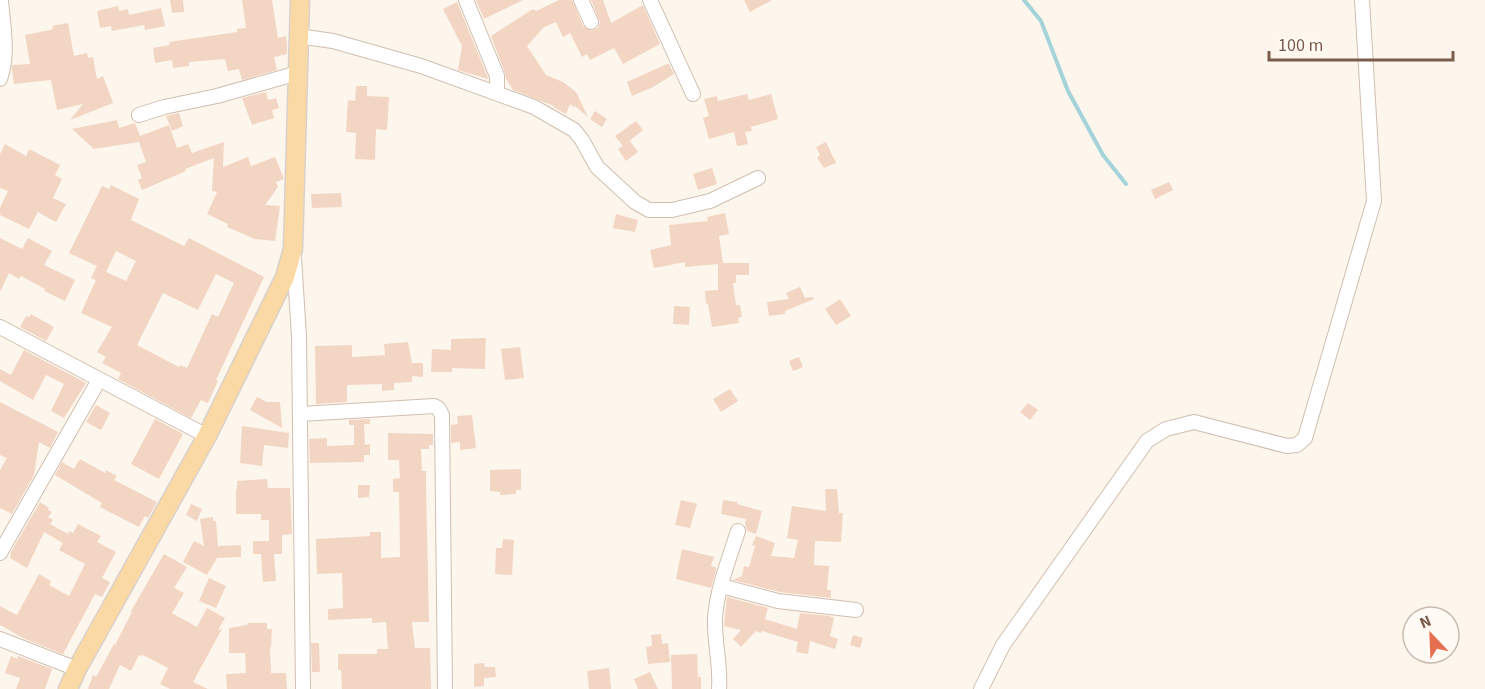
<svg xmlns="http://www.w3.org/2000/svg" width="1485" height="689" viewBox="0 0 1485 689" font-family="'Source Sans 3',sans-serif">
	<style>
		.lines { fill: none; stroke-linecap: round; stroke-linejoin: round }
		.stream { stroke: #a5d3da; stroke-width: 4 }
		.building { fill: #f3d5c3; fill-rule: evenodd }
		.minor-casing { stroke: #d1beb0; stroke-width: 16 }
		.major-casing { stroke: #dad1cd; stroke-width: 21 }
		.minor { stroke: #fff; stroke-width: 14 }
		.major { stroke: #fbd9a5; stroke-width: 18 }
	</style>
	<rect width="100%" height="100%" fill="#fdf6ec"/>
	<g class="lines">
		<!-- stream -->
		<path class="stream" d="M1024 0 1041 21 1068 91 1103 155 1126 184"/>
	</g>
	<!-- building -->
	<path class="building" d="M170 0H183L184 12 172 13Z
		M242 0H272L278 38 286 36 287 45V54L274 57 277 70 242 80 239 69 228 71 225 59 189 62V66L173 68 172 60 155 63 153 48 170 45 169 42 237 32V29L246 28Z
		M476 0H523L484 19Z
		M559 0H572L583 26 591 31 598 28 600 22 591 0H603L611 23 643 5 660 44 623 64 614 48 590 60 587 54 582 57 570 33 563 37 556 22 544 27 527 46 546 75 563 82 576 92 588 117 575 106 574 107 570 104 566 114 553 107 554 106 513 90 506 79 505 73 491 36 533 9 536 11Z
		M744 0H772L750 12Z
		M457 2 488 78V79L458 70 462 46 443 9Z
		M118 6 119 11 128 9 129 15 161 8 165 26 145 30 144 25 112 31 111 26 100 28 97 11Z
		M68 23 74 56 87 53 88 58 93 57 97 79 103 76 113 103 70 120 83 104 57 110 51 80 14 84 12 69V65L30 64 25 35 50 30 53 29 52 26Z
		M667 64H669L674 74 653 87 632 96 627 82Z
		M356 86H367V96L389 97 387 130 376 129 375 160 355 159 356 133 346 132 348 100 355 101Z
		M266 92 268 100 276 98 279 108 272 110 274 118 252 125 242 98Z
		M747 94 749 100 771 94 778 119 751 127 752 131 745 132 748 144 737 146 734 132 709 139 703 118 709 116 704 99 717 96 718 101Z
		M595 111 607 119 602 127 590 119Z
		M179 113 183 126 172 131 166 116Z
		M117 120 119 128 135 123 140 136 169 125 177 148 188 144 192 153 224 142 223 167 248 157 251 166 275 157 284 179 276 182 278 187 265 205 280 206 275 241 255 239 227 227 228 224 207 214 217 192 212 191 214 158 185 169 186 171 142 190 138 180 142 178 137 165 146 162 139 142 94 149 72 129Z
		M636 121 643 130 623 146 615 136Z
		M630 141 638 152 626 161 618 149Z
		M826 142 836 163 824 168 817 158 820 155 816 147Z
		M5 144 26 156 29 149 60 165 55 175 62 179 53 198 66 204 56 222 38 212 29 229 0 215V208L8 191 0 188V154Z
		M712 168 717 184 698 190 693 174Z
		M1169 182 1173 190 1155 199 1151 190Z
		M111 185 139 199 131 220 184 246 189 238 264 277 216 380 218 381 208 403 201 400 191 418 118 379 121 373 102 363 106 357 97 352 112 327 81 313 96 280 91 278 97 266 69 253 102 186 109 189ZM116 251 136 261 126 281 106 272ZM216 274 234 283 218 317 212 314 187 368 180 365 179 367 137 345 163 293 198 310Z
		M341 193 342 207 312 208 311 194Z
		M725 213 729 234 719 236 723 263H749V275H736V283H733L736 305H740L742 317 738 318 739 323 712 327 708 304H706L705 291 718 290V264L685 267V262L654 268 650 250 671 245 669 225 708 221 707 217Z
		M616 214 638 220 635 232 613 228Z
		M0 238 22 249 28 238 52 251 44 265 75 280 65 301 44 291 45 289 21 276 19 279 9 273 0 292Z
		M800 287 805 298 813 297 814 299 785 311V314L769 316 767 302 789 299 786 293Z
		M840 299 851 316 836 325 825 309Z
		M674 306 690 307 689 325 673 324Z
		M31 314 54 327 46 341 20 327 26 316 29 317Z
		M486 338 485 369 452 368V372H431L432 349 451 350V339Z
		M408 342 412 363H423V377L412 376V382L394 383V390L382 391V384L347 385V402L316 404 315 346 352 345V357L385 355 384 344Z
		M520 347 524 378 505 380 501 349Z
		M24 350 86 383 64 418 51 411 64 384 46 375 33 400 0 381V369L11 375Z
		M799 357 803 367 793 371 789 361Z
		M730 389 738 401 721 412 713 399Z
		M257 397 267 402H280L282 428 250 410Z
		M0 402 58 432 50 448 39 442 34 475 12 514 0 508V470L7 458 0 455Z
		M1028 403 1038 410 1030 420 1020 412Z
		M96 405 110 413 101 430 86 422Z
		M472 415 476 448 460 450V442L451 443V425L458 424 457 416Z
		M155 419 183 434 159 479 131 464Z
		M370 419V424H364L365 445 370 444V455H364V462L310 463 309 439 327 438V446L354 445V425H349V420Z
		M242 426 289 433 288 448 264 445 262 466 240 463Z
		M388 433 433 434V445H429V449H421L422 471H426V486L429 622H412L415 648H430L431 689H342L341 670H338V654H377V649H388L386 622 372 623V618L328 620V609L343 608 342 573 317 574 316 539 370 536V532H381V558L400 557 399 492H393V479L400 478 399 460H388Z
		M80 459 105 473 106 470 117 476 114 480 116 481 157 502 148 518 145 516 139 527 100 507 102 503 55 475 62 462 74 469Z
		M521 469V490H516V494L500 495V492L490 491V470Z
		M267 479 268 488H290L292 534 282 535V554H274L276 581 263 582 261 554H253V541H269V520H261V514H236V489H237V481Z
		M358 485H370L369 497 358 498Z
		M825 489H837L839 513H843L841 542 815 541 814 565 829 566 827 590H831V598L780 592 733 580 742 576 744 566 749 567 755 546 752 545 756 536 775 543 771 556 794 558 798 540 787 538 792 506 826 511Z
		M681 500 697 504 690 528 675 525Z
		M723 500 738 502 737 504 762 511 756 534 747 531 745 525 746 519 721 514Z
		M40 502 49 508 48 510 52 512 48 517 53 520 50 524 68 534 70 531 73 533 78 524 101 536 97 542 116 552 102 578 110 582 102 597 95 594 63 654 25 639 0 625V606L17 615 39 574 51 581 49 585 69 596 85 564 59 550 63 543 44 532 27 568 10 558 11 555 10 554Z
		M191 504 202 509 197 521 186 515Z
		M213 517V521H216L218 546 241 545V557L217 558 207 575 183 562 194 541 204 546 200 519Z
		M503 539 514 540 512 575 495 574 496 548H502Z
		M682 549 714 557 711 566 715 567 716 570 711 588 676 579Z
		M164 554 187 567 174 588 184 593 172 613 197 627 207 608 225 618 218 630 222 629 193 682 208 689H170L160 684 168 668 143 655 142 656 139 655 131 671 120 665 109 689H88L93 675 96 677 114 644 115 645 132 612 131 611Z
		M209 578 226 586 216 608 199 601Z
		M727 597 768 608 765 619 797 629 800 613 829 616 834 618 830 636 838 639 835 649 810 641 808 654 796 652 798 642 762 631 761 633 756 631 741 647 733 639 741 630 724 626Z
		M248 623H267V629H272L271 647H270L271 673H286L287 689H227L226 674 246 673 245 653H229V628L247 625Z
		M661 634 662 644 668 643 670 662 648 664 646 647 652 646 651 635Z
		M853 635 863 638 860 648 850 645Z
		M311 643H319L320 672H312Z
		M697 654 698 677H701V689H672L671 655Z
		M11 656 17 659 18 656 52 669 45 689H16L20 678 5 673Z
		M484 663 485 667H495L496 677 484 678V686L474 687V664Z
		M609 668 611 689H589L587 671Z
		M650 672 658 689H638L634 679Z"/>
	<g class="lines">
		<defs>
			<path id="minor" d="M466 0 497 76V93
				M581 0 591 22
				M650 0 693 94
				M298 36 333 41 421 66 534 107 574 130 582 140 597 167 635 202 649 210H672L710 201 758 178
				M0 79C9 53 3 26 1 0
				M139 115 164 107 217 96 298 73
				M294 257 299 337 303 689
				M0 327 207 436
				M301 414 434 406 438 408 442 415 445 689
				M0 553 99 380
				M721 586 778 601 856 610
				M0 639 77 669
				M719 689C721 665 714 642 715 618 717 589 729 559 738 531
				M981 689 1003 645 1147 441 1166 429 1194 422 1287 446 1297 445 1305 438 1374 201 1362 0"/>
			<path id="major" d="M68 689 77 669 207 436 285 277 293 249 300 0"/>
		</defs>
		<!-- minor casing -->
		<use href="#minor" class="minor-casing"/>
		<!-- major casing -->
		<use href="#major" class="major-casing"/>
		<!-- minor -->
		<use href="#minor" class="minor"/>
		<!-- major -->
		<use href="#major" class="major"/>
	</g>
	<!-- north arrow -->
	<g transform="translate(1431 635) rotate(337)"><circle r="28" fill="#fffaf3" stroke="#cabbb1" stroke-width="1.5"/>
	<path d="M0-4.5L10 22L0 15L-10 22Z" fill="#e76f51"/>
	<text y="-9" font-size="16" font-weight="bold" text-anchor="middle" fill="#7a5c4d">N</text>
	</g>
	<!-- scale -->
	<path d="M1269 51v9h184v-9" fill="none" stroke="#7a5c4d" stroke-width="3"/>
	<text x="1278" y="51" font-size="18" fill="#7a5c4d" stroke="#fffaf3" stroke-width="4.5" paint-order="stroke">100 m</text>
</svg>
